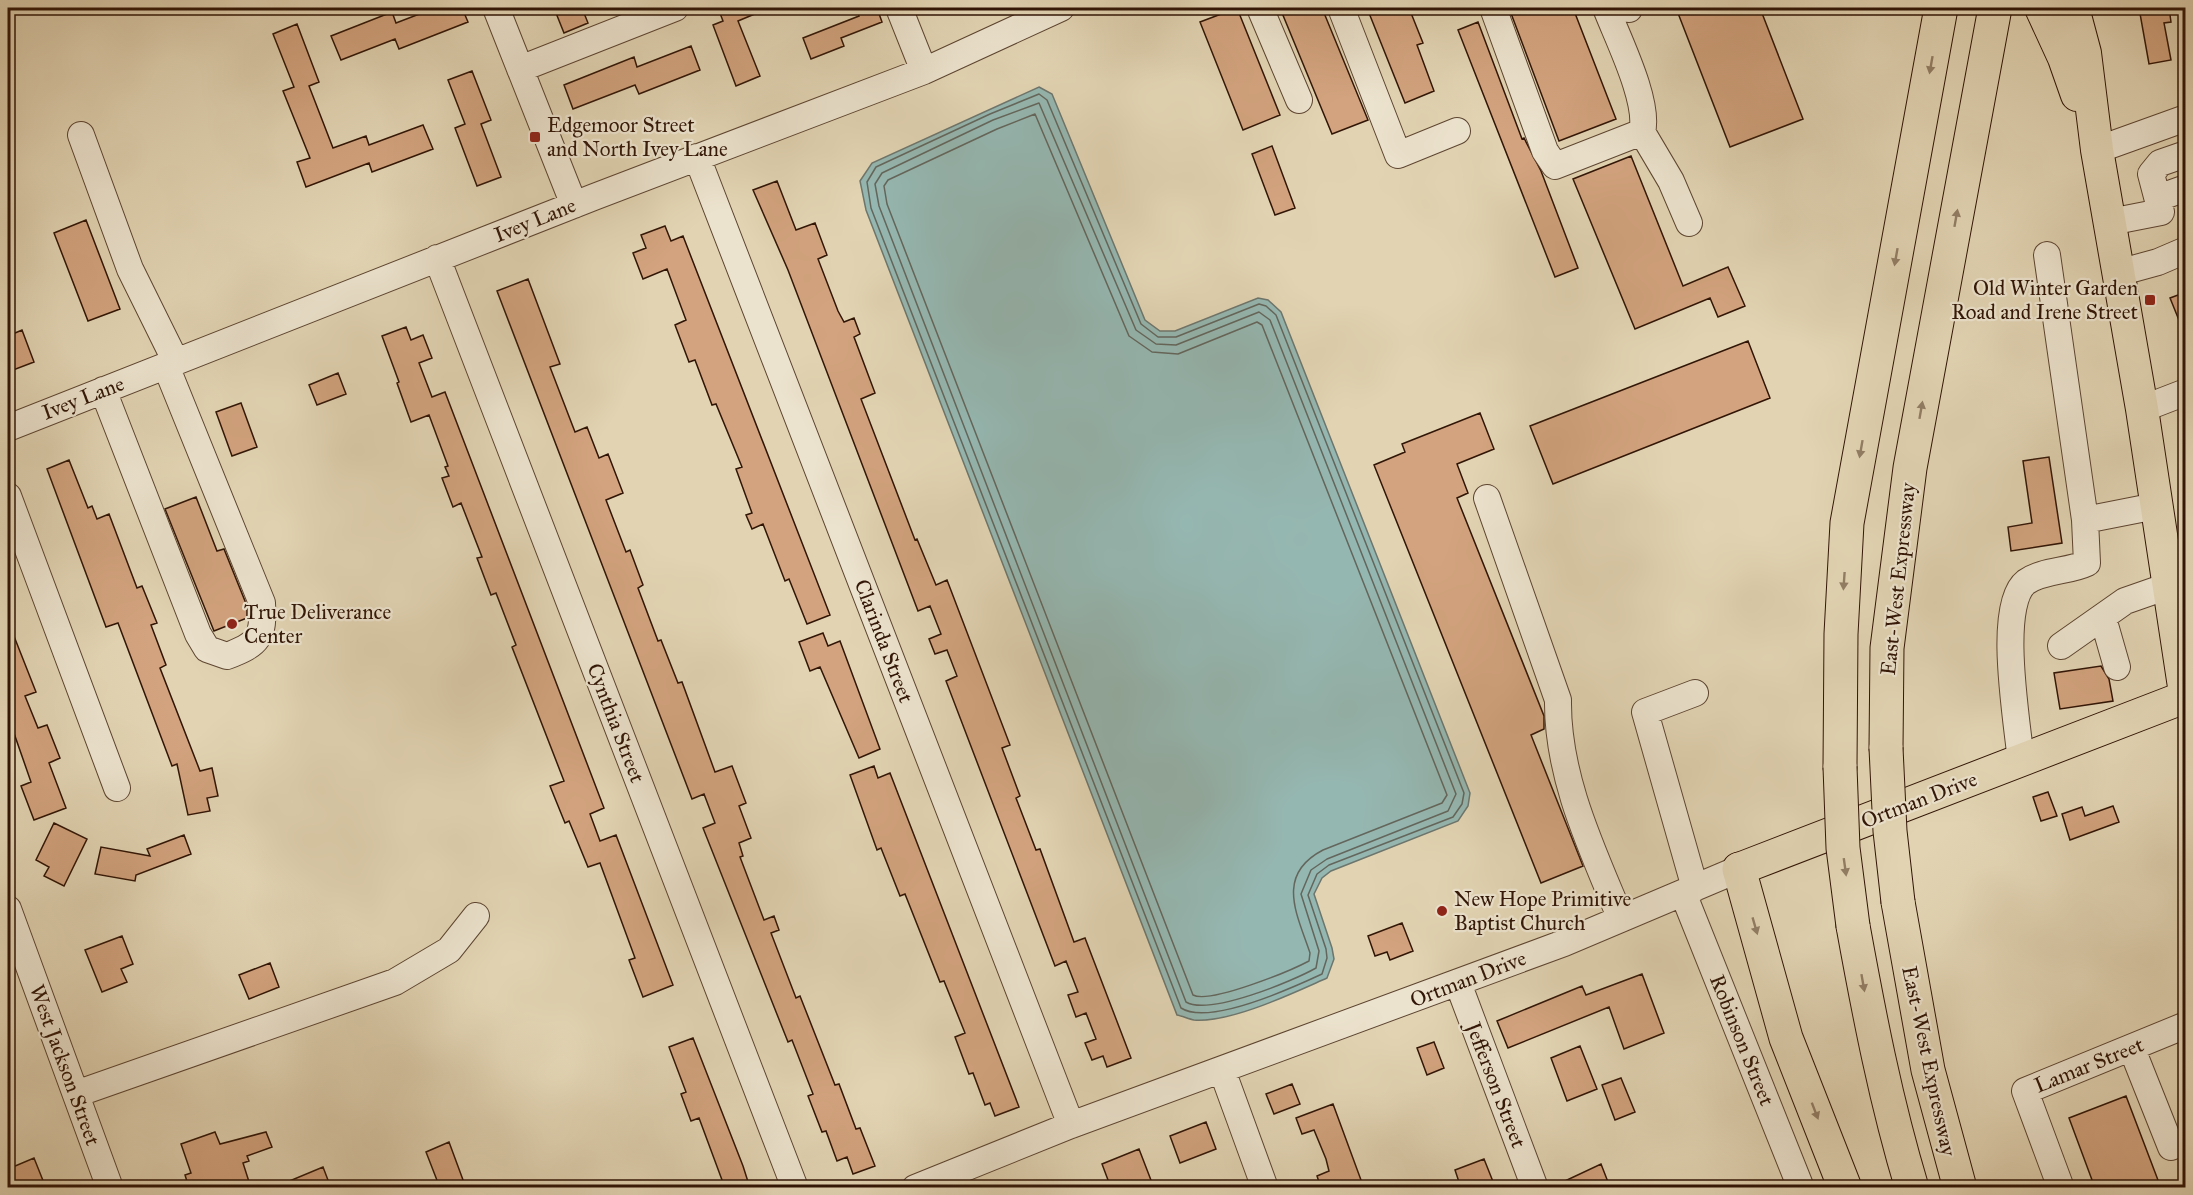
<svg xmlns="http://www.w3.org/2000/svg" width="2193" height="1195" viewBox="0 0 2193 1195" font-family="'IM FELL Great Primer',serif">
	<style>
		.water { fill: #95b7b1; stroke: #6d766d; stroke-width: 1.5 }
		.lines { fill: none; stroke-linecap: round; stroke-linejoin: round }
		.shore { stroke: #63665c; stroke-width: 1.5 }
		.building { fill: #d2a37e; stroke: #311506; stroke-width: 1.5 }
		.minor-casing { stroke: #5d4531; stroke-width: 28 }
		.major-casing { stroke: #311506; stroke-width: 34 }
		.highway-casing { stroke: #311506; stroke-width: 35 }
		.minor { stroke: #ece3ce; stroke-width: 26 }
		.major { stroke: #e2d4b3; stroke-width: 32 }
		.highway { stroke: #e2d4b3; stroke-width: 33 }
		.highway-bridge-casing { stroke: #311506; stroke-width: 35; stroke-linecap: butt }
		.highway-bridge { stroke: #e2d4b3; stroke-width: 33 }
		.oneway { fill: #927e65 }
		.poi-dot { fill: #8f2418; stroke: #ece3ce; stroke-width: 2 }
		.labels { text-anchor: middle; dominant-baseline: central; stroke-width: 4.5; stroke-linejoin: round; paint-order: stroke }
		.poi-label { font-size: 21px; fill: #311506; stroke: #ece3ce; text-anchor: start }
		.street-label { font-size: 21px; fill: #311506; stroke: #ece3ce }
	</style>
	<rect width="100%" height="100%" fill="#e2d4b3"/>
	<filter id="stains"><feTurbulence type="fractalNoise" baseFrequency=".00333" numOctaves="4"/><feColorMatrix values="0 0 0 0 .2 0 0 0 0 .09 0 0 0 0 .02 0 0 0 .5 -.17"/></filter>
	<radialGradient id="worn" r=".72"><stop offset=".6" stop-color="#630" stop-opacity="0"/><stop offset="1" stop-color="#630" stop-opacity=".3"/></radialGradient>
	<!-- water -->
	<path class="water" d="M1039 87 1052 94 1145 320 1160 331H1175L1258 298 1268 300 1281 312 1470 793 1468 806 1458 821 1331 871 1322 878 1314 894 1332 948 1334 959 1327 978C1293 993 1231 1023 1194 1020 1189 1019 1182 1016 1177 1015L866 210 860 181 872 163Z"/>
	<g class="lines">
		<!-- shore -->
		<path class="shore" d="M1039 94 1047 100 1141 324 1158 337H1176L1259 304 1266 306 1276 315 1464 793 1462 804 1453 817 1329 865 1317 874 1308 895 1326 949 1327 958 1322 974C1292 988 1209 1026 1181 1008L871 208 867 182 876 167 990 114Z
			M1039 103 1136 330 1156 344 1176 345 1259 312 1270 320 1456 794 1448 811 1327 859 1311 870 1301 894 1319 951 1316 968C1293 981 1209 1016 1186 1002L879 206 875 184 882 173 993 120Z
			M1035 114 1129 336 1152 352 1178 354 1257 322 1262 325 1447 795 1442 803 1323 850C1275 875 1297 914 1310 953L1309 961C1290 971 1210 1004 1193 995L887 204 884 186 888 180 997 129Z"/>
	</g>
	<!-- building -->
	<path class="building" d="M435 8H462L468 22 399 49 395 39 341 60 331 36 392 12 396 23Z
		M554 8H582L588 23 564 33Z
		M718 8H769L738 21 760 76 736 86 713 25 723 21Z
		M855 8H877L882 22 841 38 844 46 811 59 803 38 859 16Z
		M1237 8 1280 115 1243 130 1200 22Z
		M1280 8H1322L1368 120 1332 134Z
		M1367 8H1409L1423 43 1417 45 1434 91 1405 103Z
		M1509 8H1573L1616 119 1559 141Z
		M1676 8H1760L1803 119 1730 147Z
		M2139 8H2169L2171 22 2164 23 2171 60 2149 64Z
		M1478 22 1522 139 1524 138 1541 171 1578 268 1555 277 1458 30Z
		M297 24 319 82 309 86 333 148 366 136 369 145 423 125 433 149 372 172 369 163 306 187 297 162 310 158 283 91 294 87 273 34Z
		M691 46 700 70 639 94 635 85 573 109 564 85 634 57 637 67Z
		M472 71 491 120 481 124 501 177 477 186 455 128 465 124 448 80Z
		M1272 146 1295 208 1275 215 1252 154Z
		M1631 156 1683 286 1728 267 1745 306 1718 317 1710 298 1635 329 1573 179Z
		M777 181 796 230 815 223 827 255 818 259 838 311 844 322 854 318 860 334 854 337 875 393 861 399 915 540 917 539 936 585 947 580 1010 745 1002 748 1020 796 1016 798 1036 850 1040 849 1074 942 1085 938 1131 1058 1107 1067 1103 1056 1092 1060 1085 1043 1096 1039 1086 1013 1076 1017 1068 995 1078 992 1066 961 1055 966 946 681 957 676 947 650 935 654 929 639 941 634 930 606 918 611 788 270 753 190Z
		M86 220 120 309 88 321 54 233Z
		M665 226 671 241 683 236 830 615 807 624 789 579 785 581 763 524 752 529 746 515 752 513 736 469 742 467 716 404 712 405 695 360 689 362 675 325 686 320 667 269 643 279 633 253 646 248 641 235Z
		M528 279 560 364 550 367 575 432 587 427 599 458 608 454 623 493 606 500 626 552 630 550 643 585 638 588 658 641 661 640 678 683 682 682 715 772 732 766 746 803 739 806 751 838 739 843 743 856 740 857 764 920 774 916 779 930 771 933 796 998 800 996 835 1085 839 1084 856 1129 860 1128 875 1166 853 1174 847 1157 837 1161 826 1131 822 1132 808 1096 813 1094 792 1040 788 1042 703 828 715 823 704 794 692 799 497 291Z
		M2186 292V335H2185L2170 298Z
		M406 327 411 340 423 335 432 358 419 363 432 397 445 392 604 808 590 814 600 841 616 835 673 985 643 997 629 960 635 958 600 863 588 867 569 821 565 823 550 786 564 781 512 647 516 645 496 593 491 595 477 558 482 557 461 503 453 507 442 478 449 476 445 467 448 466 429 415 411 422 397 383 399 382 382 336Z
		M22 330 34 362 8 372V336Z
		M1748 341 1770 398 1553 484 1530 426Z
		M338 373 346 394 317 405 309 385Z
		M241 403 257 447 232 456 216 412Z
		M1480 413 1494 449 1457 464 1468 493 1457 498 1544 716V729L1531 735 1583 866 1541 883 1374 465 1405 452 1402 444Z
		M2049 457 2062 543 2011 551 2008 527 2032 523 2023 461Z
		M69 460 88 508 92 506 97 519 109 514 137 588 142 586 157 623 151 625 166 665 160 668 200 771 212 768 218 796 207 798 210 811 188 815 177 764 172 766 118 623 106 627 47 469Z
		M196 497 217 551 224 549 247 606V618L214 631 165 509Z
		M8 621 36 692 25 696 38 728 47 725 60 758 49 763 66 808 34 820 21 786 31 782 8 716Z
		M823 633 828 646 840 641 880 749 859 758 820 667 810 671 799 642Z
		M2101 666 2109 679 2113 701 2060 709 2054 673Z
		M874 766 878 778 890 773 1019 1107 995 1116 990 1103 985 1105 973 1073 969 1074 955 1037 965 1033 944 981 940 982 905 894 900 896 881 848 877 850 850 775Z
		M2048 792 2057 816 2041 821 2033 797Z
		M2113 806 2119 822 2070 840 2062 814 2082 807 2085 816Z
		M54 823 87 839 64 886 44 876 49 867 36 860Z
		M184 835 191 854 136 875 135 881 95 874 101 847 150 856 147 849Z
		M1402 923 1413 951 1390 960 1387 952 1375 956 1368 936Z
		M122 936 133 964 121 969 127 982 102 992 85 950Z
		M270 963 279 987 249 999 239 975Z
		M1642 974 1664 1033 1624 1049 1609 1007 1508 1048 1497 1021 1582 986 1586 995Z
		M693 1038 743 1166 750 1188H725L699 1118 691 1121 681 1094 686 1092 669 1047Z
		M1434 1042 1444 1068 1427 1075 1417 1048Z
		M1580 1046 1597 1089 1567 1101 1551 1058Z
		M1621 1078 1635 1112 1615 1120 1602 1085Z
		M1292 1084 1300 1104 1274 1114 1266 1094Z
		M2126 1096 2161 1188H2095L2069 1118Z
		M1333 1104 1361 1180 1341 1188H1321L1317 1176 1329 1171 1326 1159 1314 1130 1302 1134 1296 1118Z
		M1206 1122 1216 1149 1180 1163 1170 1136Z
		M215 1132 220 1144 266 1132 272 1147 247 1156 249 1161 243 1163 251 1188H189L185 1175 191 1173 181 1144Z
		M449 1142 466 1188H440L426 1152Z
		M1139 1149 1154 1188H1111L1102 1164Z
		M34 1158 46 1188H8V1169Z
		M1484 1159 1494 1184 1485 1188H1461L1455 1170Z
		M1601 1164 1608 1182 1594 1188H1550Z
		M323 1167 331 1188H275V1187Z"/>
	<g class="lines">
		<defs>
			<path id="minor" d="M496 8 574 205
				M899 8 924 71
				M1260 8 1299 100
				M1341 8 1398 155 1457 131
				M1493 8 1545 151 1555 166 1642 132C1650 102 1617 37 1606 8
				M1628 8 1629 9
				M520 69 675 8
				M1642 132 1671 181 1689 223
				M81 135 130 269 176 362
				M2097 150 2186 118
				M697 157 1071 1125
				M2158 198 2186 188
				M2110 222 2161 212 2151 174 2160 163 2186 154
				M2047 255 2085 520
				M437 258 795 1188
				M2118 273 2158 262 2186 250
				M103 390 198 634 207 649 227 656C259 644 264 637 262 603L166 366
				M2142 409 2186 392
				M8 428 594 197 924 71 1061 8
				M8 496 117 788
				M1487 498 1558 700C1557 777 1592 849 1621 919
				M2103 618 2117 667
				M2061 646 2125 601 2168 586
				M2021 762C2018 726 1996 605 2026 582 2043 570 2068 572 2087 563L2085 520 2156 506
				M1695 888 1645 712 1695 693
				M1683 893 1801 1188
				M8 909 110 1188
				M1458 983 1535 1188
				M2132 1049 2171 1147
				M1222 1070 1265 1188
				M76 1094 395 982 449 950 476 916
				M915 1188 1071 1125 1564 943 1739 869
				M2061 1188 2025 1091 2186 1025"/>
			<path id="major" d="M2041 8 2064 58 2077 95
				M2073 8 2085 53 2097 150 2142 409 2186 700
				M1739 869 2185 697"/>
			<path id="highway" d="M1886 748 1887 648 1910 468 1995 8
				M1840 767 1841 634 1847 523 1941 8
				M1739 869 1786 1038 1845 1188
				M1898 902 1928 1070 1960 1188
				M1853 926C1869 1014 1886 1102 1912 1188"/>
		</defs>
		<!-- minor casing -->
		<use href="#minor" class="minor-casing"/>
		<!-- major casing -->
		<use href="#major" class="major-casing"/>
		<!-- highway casing -->
		<use href="#highway" class="highway-casing"/>
		<!-- minor -->
		<use href="#minor" class="minor"/>
		<!-- major -->
		<use href="#major" class="major"/>
		<!-- highway -->
		<use href="#highway" class="highway"/>
		<defs>
			<path id="highway-bridge" d="M1886 748 1890 831 1898 902
				M1840 767 1843 848 1853 926"/>
		</defs>
		<!-- highway-bridge casing -->
		<use href="#highway-bridge" class="highway-bridge-casing"/>
		<!-- highway-bridge -->
		<use href="#highway-bridge" class="highway-bridge"/>
	</g>
	<!-- one-way arrows -->
	<defs><path id="oneway-solid" d="M-6-.8H1V-3.2L6.5 0L1 3.2V.8H-6Z" transform="scale(1.5)"/></defs>
	<g class="oneway">
		<use href="#oneway-solid" transform="translate(1931 65) rotate(100)"/>
		<use href="#oneway-solid" transform="translate(1956 218) rotate(-80)"/>
		<use href="#oneway-solid" transform="translate(1896 257) rotate(100)"/>
		<use href="#oneway-solid" transform="translate(1921 410) rotate(-80)"/>
		<use href="#oneway-solid" transform="translate(1861 449) rotate(100)"/>
		<use href="#oneway-solid" transform="translate(1844 581) rotate(94)"/>
		<use href="#oneway-solid" transform="translate(1845 867) rotate(82)"/>
		<use href="#oneway-solid" transform="translate(1755 926) rotate(74)"/>
		<use href="#oneway-solid" transform="translate(1863 983) rotate(80)"/>
		<use href="#oneway-solid" transform="translate(1815 1111) rotate(69)"/>
	</g>
	<!-- markers -->
	<g class="poi-dot">
		<rect x="529" y="131" width="12" height="12" rx="3"/>
		<rect x="2144" y="294" width="12" height="12" rx="3"/>
		<circle cx="232" cy="624" r="6"/>
		<circle cx="1442" cy="911" r="6"/>
	</g>
	<g class="labels">
		<!-- poi labels -->
		<g class="poi-label">
			<text x="547" y="125">Edgemoor Street<tspan x="547" dy="24">and North Ivey Lane</tspan></text>
			<text x="2138" y="288" text-anchor="end">Old Winter Garden<tspan x="2138" dy="24">Road and Irene Street</tspan></text>
			<text x="244" y="612">True Deliverance<tspan x="244" dy="24">Center</tspan></text>
			<text x="1454" y="899">New Hope Primitive<tspan x="1454" dy="24">Baptist Church</tspan></text>
		</g>
		<!-- street labels -->
		<g class="street-label">
			<text transform="translate(535 220) rotate(-22)">Ivey Lane</text>
			<text transform="translate(83 398) rotate(-21)">Ivey Lane</text>
			<text transform="translate(1898 579) rotate(-84)">East-West Expressway</text>
			<text transform="translate(884 641) rotate(69)">Clarinda Street</text>
			<text transform="translate(616 723) rotate(69)">Cynthia Street</text>
			<text transform="translate(1919 800) rotate(-21)">Ortman Drive</text>
			<text transform="translate(1468 979) rotate(-21)">Ortman Drive</text>
			<text transform="translate(1742 1040) rotate(68)">Robinson Street</text>
			<text transform="translate(1929 1061) rotate(78)">East-West Expressway</text>
			<text transform="translate(65 1065) rotate(70)">West Jackson Street</text>
			<text transform="translate(2089 1065) rotate(-22)">Lamar Street</text>
			<text transform="translate(1496 1085) rotate(69)">Jefferson Street</text>
		</g>
	</g>
	<!-- margin -->
	<rect width="2193" height="1195" fill="none" stroke="#e2d4b3" stroke-width="30"/>
	<rect x="9" y="9" width="2175" height="1177" fill="none" stroke="#311506" stroke-width="3"/>
	<rect x="15" y="15" width="2163" height="1165" fill="none" stroke="#311506" stroke-width="1.5"/>
	<rect width="100%" height="100%" filter="url(#stains)"/>
	<rect width="100%" height="100%" fill="url(#worn)"/>
</svg>
